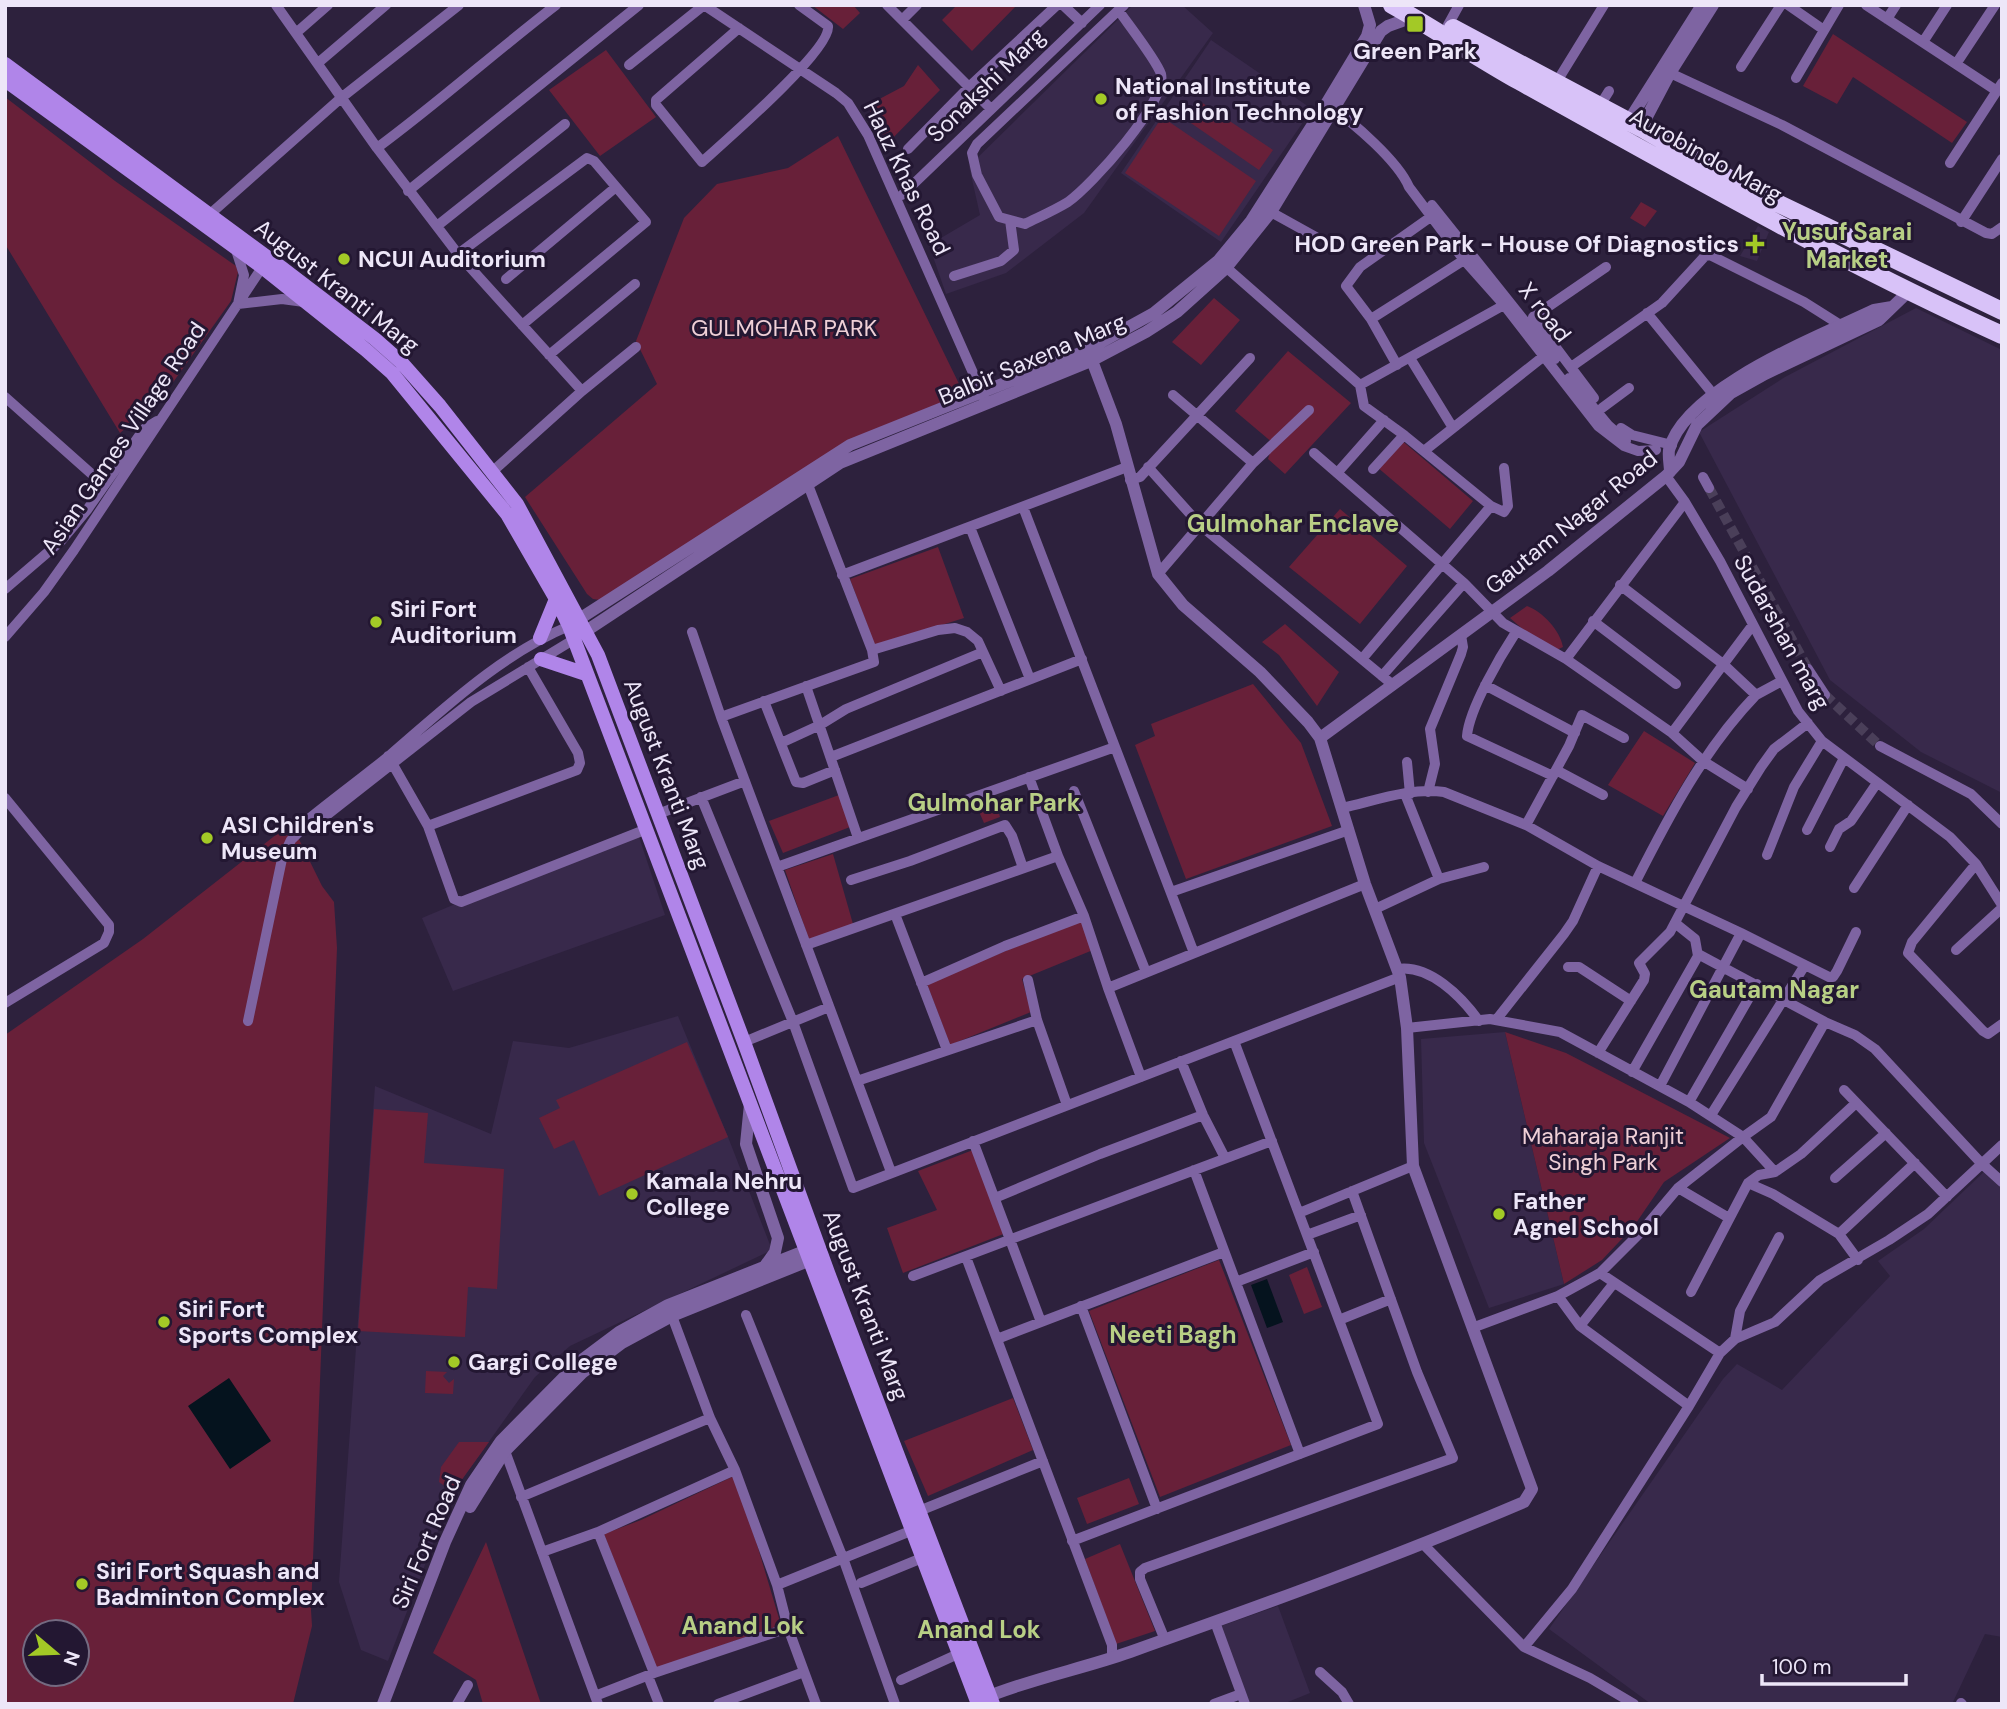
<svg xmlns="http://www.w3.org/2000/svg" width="2007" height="1709" viewBox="0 0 2007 1709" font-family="'DM Sans',sans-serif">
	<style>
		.built { fill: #38294b }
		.green { fill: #682039; fill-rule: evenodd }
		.water { fill: #05131e }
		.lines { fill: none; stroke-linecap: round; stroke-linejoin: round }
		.minor-tunnel { stroke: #4a3f59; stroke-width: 10; stroke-dasharray: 10 5; stroke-linecap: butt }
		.minor { stroke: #7e64a2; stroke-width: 10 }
		.tertiary { stroke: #7e64a2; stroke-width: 12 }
		.secondary { stroke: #b085e9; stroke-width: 14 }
		.trunk { stroke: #d8c2f8; stroke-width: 18 }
		.poi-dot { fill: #a3c926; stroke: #231732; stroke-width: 2.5 }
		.labels { text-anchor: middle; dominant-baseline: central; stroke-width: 6; stroke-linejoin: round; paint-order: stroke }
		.poi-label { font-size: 23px; font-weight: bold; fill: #ede6f8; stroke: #231732; text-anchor: start }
		.street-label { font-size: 23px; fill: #ede6f8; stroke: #231732 }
		.park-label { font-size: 23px; fill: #efcfd6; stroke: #231732 }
		.neighbourhood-label { font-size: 24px; font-weight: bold; fill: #b8cf85; stroke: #231732 }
	</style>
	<rect width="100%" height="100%" fill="#2d213d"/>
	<!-- built -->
	<path class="built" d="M1133 5H1182L1213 33 1084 213 1006 273 946 294 929 245 980 215 969 166Z
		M1211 40 1312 109 1221 242 1121 173Z
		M1758 226 1769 232 1757 261 1740 256Z
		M1916 308 2002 350V793L1921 752 1830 680 1699 432 1785 377Z
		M636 828 665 915 453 991 422 918Z
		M678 1016 728 1137 772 1250 570 1346 535 1377 453 1492 388 1661 361 1650 339 1582 375 1086 491 1134 513 1041 569 1048Z
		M1505 1032 1564 1284 1489 1308 1424 1143 1421 1039Z
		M1989 1167 2002 1180V1637L1985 1634 1952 1704H1651L1549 1629 1723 1379 1737 1364 1782 1390 1890 1276 1878 1261 1924 1229Z
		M1278 1606 1310 1693 1283 1704H1249L1221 1626Z"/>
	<!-- green -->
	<path class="green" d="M812 5H853L860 13 843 29Z
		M957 5H1017L972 51 942 20Z
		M1833 34 1967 122 1952 143 1853 77 1837 104 1803 86Z
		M606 50 656 117 600 156 549 90Z
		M918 65 940 90 884 147 868 105 904 86Z
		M5 97 115 181 236 266 238 272 231 301 164 395 120 433 5 244Z
		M1198 100 1273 150 1259 170 1185 119Z
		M1162 117 1256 181 1219 236 1125 173Z
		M838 136 963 392 961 398 821 459 600 600 593 599 587 594 525 497 657 384 636 341 684 218 717 184 788 168Z
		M1641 202 1657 211 1645 227 1630 218Z
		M1214 298 1240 320 1201 365 1172 342Z
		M1288 351 1351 403 1285 474 1268 459 1273 443 1235 411Z
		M1400 439 1473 501 1450 529 1377 467Z
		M1340 509 1407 566 1360 624 1289 567Z
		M938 547 964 618 875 646 850 579Z
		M1527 606C1543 612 1560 630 1563 647L1550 653 1510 618Z
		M1285 624 1339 672 1317 706 1279 655 1262 642Z
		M1253 684 1301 743 1332 826 1186 879 1135 745 1155 736 1151 724Z
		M1644 731 1695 763 1663 816 1608 785Z
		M839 795 850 827 783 853 769 821Z
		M995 799 1000 817 984 823 977 807Z
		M291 823 322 886 334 902 337 948 311 1610 312 1626 293 1704H5V1035L143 939ZM35 1632H77V1674H35Z
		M833 854 853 924 809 940 785 870Z
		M1082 919 1093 950 1022 979 1031 1012 950 1045 927 984Z
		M1505 1032 1566 1053 1730 1138 1664 1182 1634 1226 1602 1260 1564 1284Z
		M687 1042 728 1137 599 1196 574 1140 554 1149 539 1118 560 1108 556 1100Z
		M374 1109 428 1113 424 1163 504 1169 497 1289 468 1287 465 1337 358 1331Z
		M973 1150 1006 1233 903 1273 887 1228 937 1210 918 1171Z
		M1219 1260 1291 1445 1160 1497 1089 1311Z
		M1307 1267 1322 1307 1304 1314 1289 1275Z
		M426 1371 447 1372 443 1376 449 1383 454 1379 453 1394 425 1393Z
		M1013 1398 1033 1450 928 1496 904 1441Z
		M459 1442H489L453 1492 439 1482 441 1467Z
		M734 1476 756 1541 781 1625 656 1668 604 1534 641 1520Z
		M1129 1478 1139 1504 1087 1524 1077 1498Z
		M486 1542 541 1704H483L476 1680 433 1653Z
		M1120 1544 1155 1631 1116 1644 1085 1559Z"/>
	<!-- water -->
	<path class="water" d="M1267 1279 1283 1322 1267 1328 1251 1285Z
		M229 1378 271 1441 230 1469 188 1406Z"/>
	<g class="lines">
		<!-- minor-tunnel -->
		<path class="minor-tunnel" d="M1709 488 1808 669
			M1825 695 1880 746"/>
		<!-- minor -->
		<path class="minor" d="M276 5 377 148 458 254 582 391 636 347
			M704 5 836 93 848 103 868 135 985 400
			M887 5 902 20
			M917 5 902 20 991 109
			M1063 5 1082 23
			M1788 5 1824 30
			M1866 5 1997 91
			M1119 11C1128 24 1157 61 1161 74 1168 101 1091 186 1068 202 1055 210 1039 217 1025 224L999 217 977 175 972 153 977 144 1124 5
			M1887 19 1896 5
			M1448 25 1459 5
			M739 28 656 100V105L702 162C723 143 832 49 828 26L799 5
			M296 33 328 5
			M1923 42 1947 5
			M318 63 386 5
			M1956 64 1995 5
			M629 65 704 5
			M1741 67 1781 5
			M1670 73 1782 125 1986 233 1992 234 2002 227
			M1796 78 1839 5
			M1556 83 1604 5
			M1329 106C1353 122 1398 161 1409 187L1464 260 1504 305 1598 426 1624 446 1638 451 1656 450
			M1599 107 1609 91
			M377 148C438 103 495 52 556 5
			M908 149 969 87 1057 5
			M1950 163 2002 83
			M408 191 639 5
			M902 195 1100 5
			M1432 205 1555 359
			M1271 212 1316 237
			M209 215 341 98 459 5
			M1961 222 2002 159
			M437 226 565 124
			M236 250 244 275 238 304 282 299 304 302
			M458 254 587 158 594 161 646 222 522 325
			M1220 262 1360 385 1364 406 1404 435 1491 506 1504 512 1508 506 1504 468
			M954 276 1001 261 1014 250 1010 220
			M506 279 616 187
			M1647 313 1713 394
			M1371 319 1464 260
			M549 355 635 284
			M1410 358 1453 428
			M1397 365 1371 319 1346 286 1360 267 1432 216
			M1571 367 1662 303 1705 256 1710 255 1804 302 1842 326
			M1569 378 1608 425 1626 441
			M1360 385 1504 305
			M1173 395 1253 463
			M5 397 104 485
			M1594 398 1533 317 1606 267
			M1602 408 1629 388
			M1621 428 1632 435 1672 445
			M1424 451 1544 356
			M1314 453 1464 583 1503 623 1566 659 1685 502
			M1148 467 1200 525 1393 685
			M1373 469 1404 435
			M493 471 582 391
			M1338 472 1384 420
			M1666 476 1685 502 1720 561 1798 711 1822 741 1950 837 1976 864 2002 905
			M1703 477 1709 488
			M1130 480 1140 477 1250 358
			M1023 507 1194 953
			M970 527 1030 679
			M1158 574 1253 463 1309 410
			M842 575 1127 467
			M1620 585 1723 664 1756 695 1782 681
			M5 589 61 541 87 510 144 429 157 421
			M1593 621 1676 684
			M692 632 721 717 891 1172
			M1516 632C1501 655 1469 709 1467 736L1553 776
			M5 637 44 592 74 550 265 263
			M872 650 938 630 955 628 967 632 978 641 1001 691
			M1362 659 1491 506
			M1566 659 1672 733 1703 761 1748 789
			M1808 669 1825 695
			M1382 676 1464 583
			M1485 685 1575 733
			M806 686 858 838
			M764 701 796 782 803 783 835 770
			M721 717 874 662 872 650 805 477
			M1672 733 1752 626
			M781 743 820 725 846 709 983 652
			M1880 746 1971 794 2002 824
			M388 756 428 826 454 899 461 902 647 829
			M831 757 1082 659
			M1407 762 1410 794
			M1556 770 1603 795
			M1029 777 1058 856 1084 916 1108 988 1141 1077
			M1074 791 1146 972
			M1428 792 1435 764 1430 729 1461 654 1463 647 1461 635
			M1405 794 1439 879
			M701 797 793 1022 853 1188 1400 977
			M5 798 109 925V932L104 943 5 1003
			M1342 808C1374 801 1411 787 1444 792L1526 825 1598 866 1741 933 1829 977H1833L1837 971 1856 932
			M658 814 745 781
			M1526 825 1569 746 1582 715 1624 738
			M428 826 577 770 580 763 578 753 528 667
			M303 828 309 829 471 702 573 640
			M1807 830 1844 758
			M1830 847 1839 829 1851 821 1877 783
			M1767 855 1794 787 1822 741
			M1976 864 1912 942 1908 953 1983 1031 1988 1034 2002 1024
			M777 867 1115 747
			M851 880 910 861 1005 825 1012 836 1023 868
			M1635 883C1669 816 1704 749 1756 695
			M1854 888 1908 805
			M1171 892 1349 830
			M1375 909 1439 879 1484 867
			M895 914 947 1050
			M806 945 1058 856
			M1956 950 2002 908
			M1698 954 1825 1022 1855 1035 1875 1049 1981 1163 2002 1182
			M1568 967H1579L1631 1001
			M1397 969C1429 964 1461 996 1479 1021
			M1028 980 1037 1020 1067 1105
			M921 983 1005 946 1084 916
			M1108 988 1365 884
			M1496 1020 1564 934 1573 921 1598 866
			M248 1021 282 859 291 840 303 828 305 822C333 799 362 778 390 755 446 707 500 655 569 626
			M1825 1022 1771 1117 1743 1137 1775 1172 1801 1154 1856 1103
			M1407 1028 1490 1019 1560 1032 1689 1102 1743 1137 1678 1188 1640 1233 1600 1273 1558 1296 1472 1328
			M744 1042 829 1007
			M1598 1053 1644 980 1645 974 1639 963 1670 932 1736 807 1761 767 1774 749 1808 723
			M1181 1061 1203 1115 1225 1158
			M1632 1072 1698 956 1695 939 1675 923
			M857 1081 1037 1020
			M1660 1086 1741 933
			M1844 1090 1947 1197
			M1689 1102 1757 984
			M1711 1115 1805 965
			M973 1141 1041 1322
			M1194 1170 1300 1454
			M1835 1178 1886 1133
			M1748 1183 1773 1194 1839 1234
			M1678 1188 1729 1218
			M995 1198 1100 1154 1203 1115
			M1299 1213 1413 1166
			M1307 1235 1361 1215
			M966 1257 1112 1645V1658
			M1858 1260 1839 1234 1915 1163
			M1600 1273 1720 1353
			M913 1276 1272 1141
			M1236 1282 1314 1252
			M1691 1292 1748 1183 1759 1175 1775 1172
			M1558 1296 1580 1326 1689 1406
			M1081 1306 1157 1509
			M746 1315 843 1558 895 1704
			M672 1316 710 1418 735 1470 777 1585 788 1628 816 1704
			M1339 1320 1391 1299
			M1580 1326 1614 1283
			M997 1339 1224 1252
			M1735 1339 1740 1311 1779 1237
			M505 1451 598 1704
			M735 1470 598 1532 654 1673 788 1628
			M521 1497 710 1418
			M919 1511 1043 1461
			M1072 1541 1378 1424 1234 1041
			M1424 1545 1524 1647 1590 1678 1634 1704
			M542 1552 598 1532
			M861 1583 922 1558
			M777 1585 913 1530
			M1215 1622 1245 1704
			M1165 1640 1140 1579V1572L1145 1568 1453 1458 1417 1372 1352 1191
			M1524 1647 1572 1589 1689 1406 1720 1353 1735 1339 1775 1322 1820 1280 1889 1240 1928 1214 2002 1145
			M1320 1672 1342 1692 1349 1704
			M648 1676 659 1704
			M901 1680 958 1654
			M595 1696 654 1673
			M1961 1703 1962 1704
			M457 1704 468 1685
			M718 1704 804 1672
			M1214 1704 1241 1694"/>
		<!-- tertiary -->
		<path class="tertiary" d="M1628 122 1702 5
			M1641 128 1670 73 1713 5
			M1670 472C1670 465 1668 457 1669 450 1684 388 1820 336 1874 310L1892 307
			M573 623 850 445 1085 351 1154 313 1218 261 1251 221 1326 104 1367 36 1370 25 1364 5
			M580 635 840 463 1091 361 1146 332 1177 312 1226 268 1271 212 1381 31 1388 26 1413 17
			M1320 738 1548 571 1666 476 1679 462 1697 425 1731 393 1765 374 1879 320 1908 292
			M750 1104 746 1144 778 1238 775 1252 765 1266
			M470 1507 505 1451 582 1373 622 1343 672 1316 818 1257
			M982 1699C1029 1679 1082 1669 1130 1652 1263 1605 1395 1557 1524 1502L1532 1489 1413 1166 1407 1028 1400 977 1365 884 1320 738 1308 722 1260 672 1183 605 1158 574 1116 424 1088 350
			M383 1704 445 1542 471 1485 501 1441 579 1362 619 1332 668 1305 812 1248"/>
		<!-- secondary -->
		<path class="secondary" d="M5 64 282 268 375 339 401 362 440 406 517 504 598 655 744 1042 830 1278 993 1704
			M5 80 262 267 366 350 392 373 507 514 556 599 569 626 978 1704
			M540 638 556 599
			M541 659 586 674"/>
		<!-- trunk -->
		<path class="trunk" d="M1392 5C1435 29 1476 57 1519 81 1678 169 1836 260 2002 335
			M1453 28 1641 128 1746 188 2002 311"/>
	</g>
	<!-- markers -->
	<g class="poi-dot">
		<rect x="1406" y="15" width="18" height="18" rx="3.5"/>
		<circle cx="1101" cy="99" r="7"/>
		<path d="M1751.5 233.5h7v7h7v7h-7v7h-7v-7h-7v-7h7z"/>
		<circle cx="344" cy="259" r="7"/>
		<circle cx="376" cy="622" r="7"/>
		<circle cx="207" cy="838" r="7"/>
		<circle cx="632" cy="1194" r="7"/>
		<circle cx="1499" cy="1214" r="7"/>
		<circle cx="164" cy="1322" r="7"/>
		<circle cx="454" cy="1362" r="7"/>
		<circle cx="82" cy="1584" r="7"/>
	</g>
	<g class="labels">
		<!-- poi labels -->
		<g class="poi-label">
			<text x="1415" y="51" text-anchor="middle">Green Park</text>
			<text x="1115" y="86">National Institute<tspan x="1115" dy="26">of Fashion Technology</tspan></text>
			<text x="1739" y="244" text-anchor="end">HOD Green Park - House Of Diagnostics</text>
			<text x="358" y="259">NCUI Auditorium</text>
			<text x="390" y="609">Siri Fort<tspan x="390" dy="26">Auditorium</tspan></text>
			<text x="221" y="825">ASI Children's<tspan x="221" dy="26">Museum</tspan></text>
			<text x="646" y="1181">Kamala Nehru<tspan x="646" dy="26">College</tspan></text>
			<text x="1513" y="1201">Father<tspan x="1513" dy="26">Agnel School</tspan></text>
			<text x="178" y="1309">Siri Fort<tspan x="178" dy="26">Sports Complex</tspan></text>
			<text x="468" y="1362">Gargi College</text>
			<text x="96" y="1571">Siri Fort Squash and<tspan x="96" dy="26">Badminton Complex</tspan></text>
		</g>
		<!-- street labels -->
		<g class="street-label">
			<text transform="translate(986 85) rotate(-44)">Sonakshi Marg</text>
			<text transform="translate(1706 155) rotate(29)">Aurobindo Marg</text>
			<text transform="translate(907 178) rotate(64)">Hauz Khas Road</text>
			<text transform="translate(337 286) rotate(38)">August Kranti Marg</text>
			<text transform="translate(1545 312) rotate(52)">X road</text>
			<text transform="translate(1032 359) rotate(-23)">Balbir Saxena Marg</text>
			<text transform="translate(123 438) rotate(-56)">Asian Games Village Road</text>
			<text transform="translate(1571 522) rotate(-39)">Gautam Nagar Road</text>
			<text transform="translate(1782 632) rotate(61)">Sudarshan marg</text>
			<text transform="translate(667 774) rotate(69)">August Kranti Marg</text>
			<text transform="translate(866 1305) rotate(69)">August Kranti Marg</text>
			<text transform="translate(426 1542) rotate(-67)">Siri Fort Road</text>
		</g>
		<!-- park labels -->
		<g class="park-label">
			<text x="784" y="328">GULMOHAR PARK</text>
			<text x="1603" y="1136">Maharaja Ranjit<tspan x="1603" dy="26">Singh Park</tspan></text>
		</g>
		<!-- neighbourhood labels -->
		<g class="neighbourhood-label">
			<text x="1847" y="231">Yusuf Sarai<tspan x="1847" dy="28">Market</tspan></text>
			<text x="1293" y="523">Gulmohar Enclave</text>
			<text x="994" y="802">Gulmohar Park</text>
			<text x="1774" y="989">Gautam Nagar</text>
			<text x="1173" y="1334">Neeti Bagh</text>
			<text x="743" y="1625">Anand Lok</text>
			<text x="979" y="1629">Anand Lok</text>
		</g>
	</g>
	<!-- border -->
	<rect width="2007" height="1709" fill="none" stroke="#ede6f8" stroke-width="14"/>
	<!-- north arrow -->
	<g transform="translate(56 1653) rotate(109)"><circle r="33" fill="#231732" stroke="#746a81" stroke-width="2"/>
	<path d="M0-5L12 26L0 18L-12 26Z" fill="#a3c926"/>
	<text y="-10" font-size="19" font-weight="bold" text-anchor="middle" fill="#ede6f8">N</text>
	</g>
	<!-- scale -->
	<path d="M1762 1674v10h144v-10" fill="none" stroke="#ede6f8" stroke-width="3.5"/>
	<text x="1772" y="1674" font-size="21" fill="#ede6f8" stroke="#231732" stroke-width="5" paint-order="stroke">100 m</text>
</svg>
